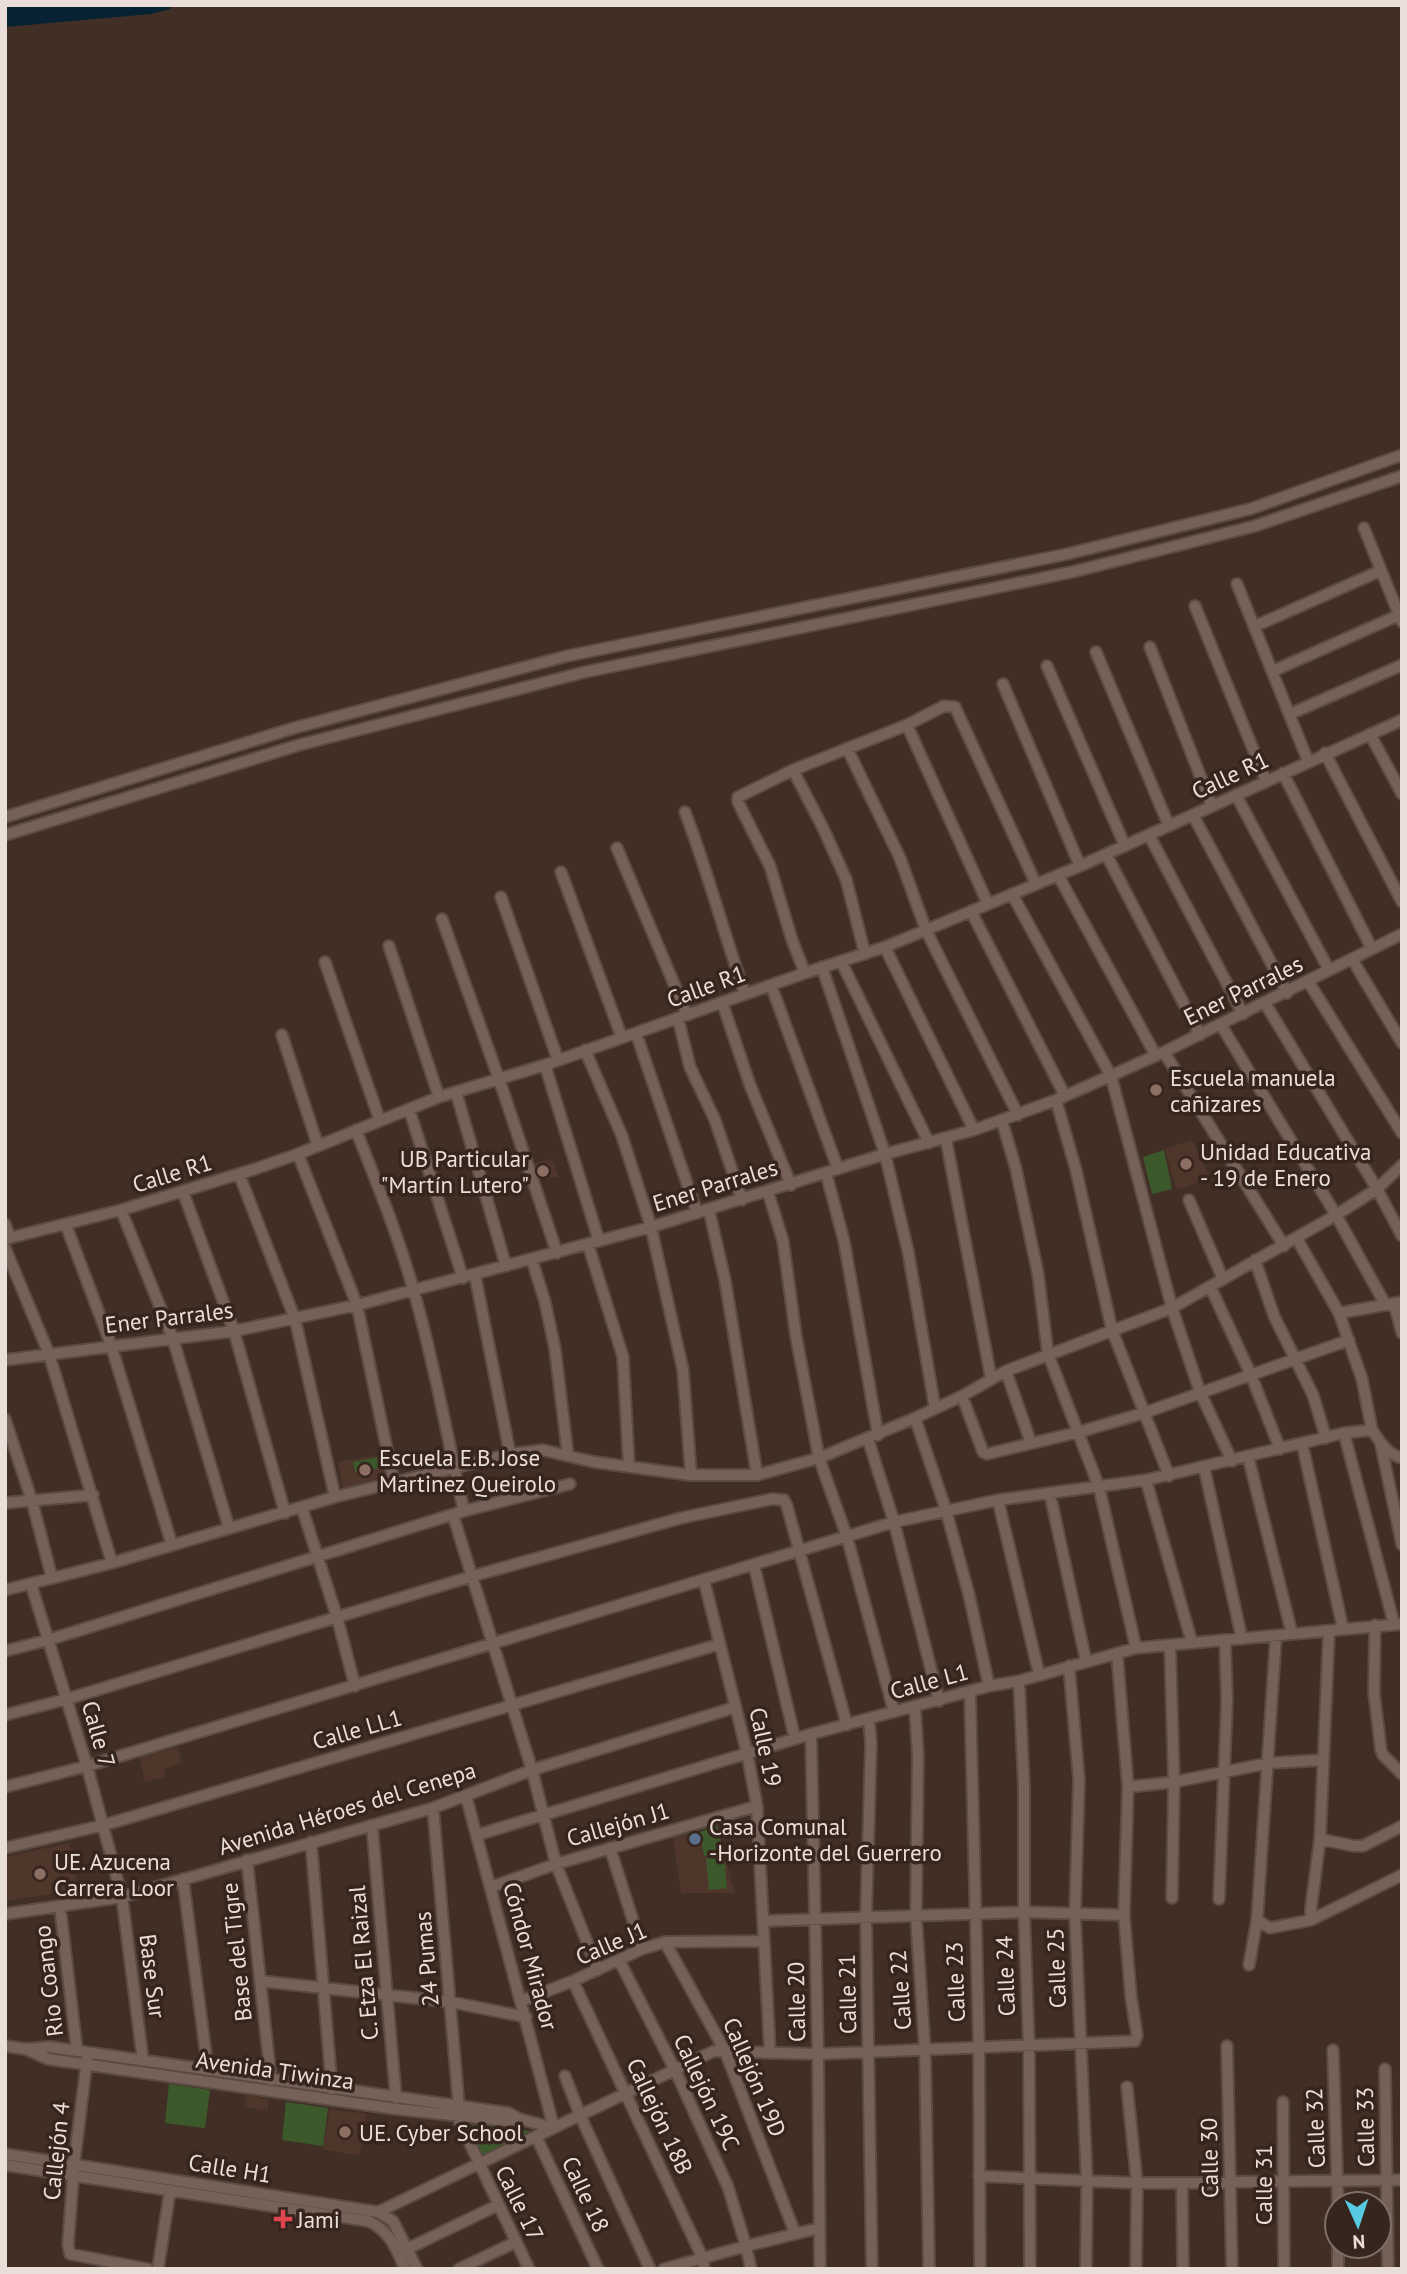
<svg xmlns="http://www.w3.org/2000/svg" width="1407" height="2274" viewBox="0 0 1407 2274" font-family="'PT Sans',sans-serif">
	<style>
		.built { fill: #4f362b }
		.green { fill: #3c592c }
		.water { fill: #062233 }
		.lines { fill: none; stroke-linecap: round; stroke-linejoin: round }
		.minor-casing { stroke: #5a4b43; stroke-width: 14 }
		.minor { stroke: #756157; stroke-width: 10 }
		.education-dot { fill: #8d6e63; stroke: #36251c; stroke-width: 2.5 }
		.service-dot { fill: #5c6f8a; stroke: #36251c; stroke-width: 2.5 }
		.health-dot { fill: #e0444e; stroke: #36251c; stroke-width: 2.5 }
		.labels { text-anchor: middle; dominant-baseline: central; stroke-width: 7; stroke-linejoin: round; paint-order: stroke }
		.street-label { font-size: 23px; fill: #eaded8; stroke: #36251c }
		.poi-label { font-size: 23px; fill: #eaded8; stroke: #36251c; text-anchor: start }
	</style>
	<rect width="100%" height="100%" fill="#412f25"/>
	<!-- built -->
	<path class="built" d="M1192 1140 1210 1178 1177 1190 1165 1149Z
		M552 1159 559 1177 533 1180 528 1165Z
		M386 1454 392 1478 343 1488 338 1462Z
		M178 1747 182 1763 164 1769 166 1777 145 1782 139 1757Z
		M689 1834 690 1845 702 1844 704 1856 724 1854 735 1893H681L673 1837Z
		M69 1843 79 1890 5 1901V1857Z
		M247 2095 269 2099 268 2111 244 2107Z
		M330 2109 367 2114 359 2156 323 2149Z"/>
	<!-- green -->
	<path class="green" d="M1164 1150 1172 1189 1152 1194 1143 1157Z
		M379 1457 381 1468 355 1472 353 1462Z
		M717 1825 724 1854 704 1856 700 1832Z
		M724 1856 727 1888 709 1890 706 1858Z
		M169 2084 210 2090 205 2128 165 2123Z
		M286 2102 328 2108 323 2146 282 2140Z
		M465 2124 531 2131 481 2157Z"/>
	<!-- water -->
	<path class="water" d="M5 5H171L170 9 151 14 5 27Z"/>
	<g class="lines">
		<defs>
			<path id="minor" d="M1364 528 1402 622
				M1237 584 1308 761
				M1195 606 1266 781
				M1255 626 1380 571
				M1150 647 1212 806
				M1096 652 1169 826
				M1047 666 1125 846
				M1273 671 1399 615
				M1003 684 1080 866
				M1290 714 1402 665
				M907 725 988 904
				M1370 734 1402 794
				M847 748 900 858 926 930 1018 1115
				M1325 753 1402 902
				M793 770 823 828 846 879 865 954
				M1283 773 1372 949
				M1236 795 1329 970
				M685 812C708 872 724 934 745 994
				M1193 815 1287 993
				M5 817 294 728 567 656 1067 554 1250 509 1402 455
				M5 835 299 745 585 672 1072 572 1255 526 1402 476
				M1149 835 1243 1014
				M617 848 687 1015
				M1106 854 1200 1035
				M561 872 622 1038
				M1058 875 1156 1056
				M1012 894 1111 1076 1172 1308 1200 1392 1232 1461
				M501 897 558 1060
				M971 911 1065 1096
				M442 919 499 1079 557 1253
				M389 946 439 1097
				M885 947 974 1130
				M1352 959 1402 1043
				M841 961 929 1143
				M325 962 380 1121
				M822 967 885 1154 908 1251 935 1408
				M805 973 792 940 770 866 738 802V797L793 770 907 725 944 706 955 707 1036 884
				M1308 981 1402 1133
				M771 985 838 1169
				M722 1002 750 1085 791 1185
				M1265 1003 1377 1189 1402 1236
				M678 1018 690 1067 715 1120 742 1200
				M1221 1025 1336 1215 1385 1304
				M636 1033 697 1213
				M282 1035 318 1146
				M585 1050 622 1136 651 1227 683 1370 691 1475
				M1164 1052 1284 1246
				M545 1065 599 1241
				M456 1092 506 1266
				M1056 1100 1076 1170 1112 1330 1169 1476
				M409 1109 463 1278
				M1002 1121 1016 1169 1038 1274 1048 1354 1099 1487 1136 1648
				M356 1130C377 1184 399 1237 414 1292 435 1364 447 1438 464 1511
				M946 1139 991 1378
				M298 1154 357 1305 394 1483
				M826 1173 844 1241 878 1435
				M239 1174 295 1319 335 1497
				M183 1192 234 1331 285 1513
				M768 1192 783 1241 796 1336 819 1458 847 1537 894 1712
				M1189 1200 1223 1279
				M121 1210 173 1339 229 1528
				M709 1210 725 1280 757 1475
				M5 1224 10 1238
				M66 1225 111 1345 172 1545
				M5 1239 121 1210 255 1169 298 1154 439 1097 545 1065 805 973 885 947 1080 866 1402 720
				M1297 1239 1339 1313 1362 1379 1372 1430
				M588 1244 623 1357 629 1467
				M5 1248 49 1354 112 1563
				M532 1260 545 1302 555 1349 568 1456
				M1255 1260 1274 1316 1313 1395 1326 1438
				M475 1275 510 1454
				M1210 1286 1251 1375 1280 1449
				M1394 1303 1402 1333
				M1339 1313 1402 1302
				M5 1360 234 1331 357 1305 651 1227 885 1154 974 1130 1056 1100 1164 1052 1402 934
				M1006 1371 1031 1443
				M962 1396 983 1452 987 1454 1079 1432 1144 1413 1349 1340
				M915 1418 946 1510 969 1595 989 1686
				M5 1419 32 1501 52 1578
				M1344 1433 1394 1624
				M868 1439 894 1522 939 1701
				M1302 1443 1343 1629
				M1381 1445 1402 1545
				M1248 1456 1292 1634
				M1204 1467 1242 1639
				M1146 1480 1192 1643
				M1050 1494 1086 1661
				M998 1500 1039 1674
				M5 1503 93 1495
				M302 1508 337 1617 355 1686
				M453 1515 532 1770 556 1864 598 1970
				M754 1565 795 1739
				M704 1580 747 1753 757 1806 770 2053
				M31 1584 87 1766 122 1897 143 2061
				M5 1590 112 1563 335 1497 510 1454 543 1450 594 1462 691 1475H757L819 1458 915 1418 962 1396 1006 1371 1172 1308 1336 1215 1377 1189 1402 1165
				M1375 1625 1374 1693 1381 1750 1383 1755 1402 1774
				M1170 1645 1174 1782 1172 1898
				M5 1651 48 1640 464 1511 570 1484
				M1069 1666 1079 1780 1075 1915 1087 2182 1086 2269
				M1019 1681 1024 1786V1912L1029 2046 1030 2269
				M970 1693 979 2048 980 2269
				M915 1708 918 1756 916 1916 925 2050 929 2269
				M5 1715 67 1699 473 1576 681 1518 772 1499 784 1500 787 1506 847 1725
				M869 1719 871 1744 866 1918 872 2269
				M811 1734 818 2054 820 2269
				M5 1787 87 1766 894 1522 998 1500 1146 1480 1344 1433 1372 1430C1380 1442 1388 1455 1402 1458
				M1128 1787 1174 1782 1269 1763 1322 1760
				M433 1808 459 2107
				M372 1825 396 2098
				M477 1835 811 1734 989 1686 1019 1681 1136 1648 1402 1624
				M1320 1839 1354 1846H1363L1402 1826
				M311 1842 332 2089
				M5 1848 104 1825 720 1644
				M610 1848 642 1949
				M247 1860 271 2080
				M183 1879 208 2070
				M491 1887 556 1864 757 1806
				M1219 1899 1227 1700 1225 1641
				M60 1906 77 2051
				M5 1914 122 1897 433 1808 532 1770 736 1707
				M1257 1920 1270 1928 1311 1920 1402 1875
				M1311 1920V1908L1320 1839 1329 1631
				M763 1921 1024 1912 1124 1915
				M665 1942 725 2051 795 2233
				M619 1960 675 2070 728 2187 746 2246 664 2269
				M1249 1965 1257 1920 1276 1636
				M260 1981 451 2002 526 2017
				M573 1981 703 2259 704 2269
				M521 2001 573 1981 642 1949 665 1942 763 1941
				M5 2046 26 2049 50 2047 508 2113 520 2119 554 2128 466 1796
				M1227 2046 1232 2269
				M28 2050 48 2059 396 2109 508 2121 520 2119
				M1333 2050 1338 2204
				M87 2059 74 2165 68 2245 70 2254 148 2269
				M1385 2069 1388 2269
				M565 2076 580 2115 650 2269
				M1127 2087 1137 2183 1136 2269
				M1283 2102 1284 2269
				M457 2116 529 2269
				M536 2136 598 2269
				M5 2154 378 2212 393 2221 417 2269
				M5 2165 368 2221C390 2231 396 2248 405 2269
				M979 2176 1137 2183 1402 2180
				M1182 2183 1183 2269
				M378 2212 714 2051 818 2054 1135 2041 1137 2035 1131 1997 1124 1915 1128 1787 1117 1653
				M407 2249 498 2205
				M158 2269 170 2190
				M459 2269 516 2242
				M751 2269 746 2246 819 2228
				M1338 2269V2246"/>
		</defs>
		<!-- minor casing -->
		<use href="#minor" class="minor-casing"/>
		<!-- minor -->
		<use href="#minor" class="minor"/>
	</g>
	<!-- markers -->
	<g class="education-dot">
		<circle cx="1156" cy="1090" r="7"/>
		<circle cx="1186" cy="1164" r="7"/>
		<circle cx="543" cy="1171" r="7"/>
		<circle cx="365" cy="1470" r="7"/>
		<circle cx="40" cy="1874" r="7"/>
		<circle cx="345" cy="2132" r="7"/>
	</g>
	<circle class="service-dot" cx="695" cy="1839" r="7"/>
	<path class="health-dot" d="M279.5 2208.5h7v7h7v7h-7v7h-7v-7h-7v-7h7z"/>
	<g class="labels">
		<!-- street labels -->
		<g class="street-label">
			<text transform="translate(1230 775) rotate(-25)">Calle R1</text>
			<text transform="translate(706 986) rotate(-20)">Calle R1</text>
			<text transform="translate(1243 990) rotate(-26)">Ener Parrales</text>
			<text transform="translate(172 1173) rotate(-17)">Calle R1</text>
			<text transform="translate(715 1185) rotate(-17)">Ener Parrales</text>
			<text transform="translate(169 1317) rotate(-7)">Ener Parrales</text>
			<text transform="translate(929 1681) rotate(-15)">Calle L1</text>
			<text transform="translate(357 1729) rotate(-16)">Calle LL1</text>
			<text transform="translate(99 1734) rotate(74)">Calle 7</text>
			<text transform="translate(766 1747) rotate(78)">Calle 19</text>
			<text transform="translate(347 1808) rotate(-17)">Avenida Héroes del Cenepa</text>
			<text transform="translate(618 1824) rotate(-16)">Callejón J1</text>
			<text transform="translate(611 1943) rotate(-23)">Calle J1</text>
			<text transform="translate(236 1952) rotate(-96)">Base del Tigre</text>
			<text transform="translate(531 1956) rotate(75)">Cóndor Mirador</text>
			<text transform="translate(426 1959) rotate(-95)">24 Pumas</text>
			<text transform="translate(363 1963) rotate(-95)">C. Etza El Raizal</text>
			<text transform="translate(1056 1968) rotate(-92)">Calle 25</text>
			<text transform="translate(153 1976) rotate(83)">Base Sur</text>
			<text transform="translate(1005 1976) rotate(-92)">Calle 24</text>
			<text transform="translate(48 1981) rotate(-97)">Rio Coango</text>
			<text transform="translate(955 1982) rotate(-92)">Calle 23</text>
			<text transform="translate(900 1990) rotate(-94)">Calle 22</text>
			<text transform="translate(847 1994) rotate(-91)">Calle 21</text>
			<text transform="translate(796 2002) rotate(-91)">Calle 20</text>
			<text transform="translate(275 2070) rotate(8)">Avenida Tiwinza</text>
			<text transform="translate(755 2077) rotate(67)">Callejón 19D</text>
			<text transform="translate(707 2092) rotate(65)">Callejón 19C</text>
			<text transform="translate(660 2116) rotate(65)">Callejón 18B</text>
			<text transform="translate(1365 2127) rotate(-91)">Calle 33</text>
			<text transform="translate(1315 2128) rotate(-92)">Calle 32</text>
			<text transform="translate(56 2151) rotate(-84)">Callejón 4</text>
			<text transform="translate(1209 2158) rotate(-91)">Calle 30</text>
			<text transform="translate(230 2168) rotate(9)">Calle H1</text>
			<text transform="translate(1263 2185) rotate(-90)">Calle 31</text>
			<text transform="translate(586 2194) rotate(65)">Calle 18</text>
			<text transform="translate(520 2203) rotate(64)">Calle 17</text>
		</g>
		<!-- poi labels -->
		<g class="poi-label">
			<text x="1170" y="1077">Escuela manuela<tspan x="1170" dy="26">cañizares</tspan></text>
			<text x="1200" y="1151">Unidad Educativa<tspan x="1200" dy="26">- 19 de Enero</tspan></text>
			<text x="529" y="1158" text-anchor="end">UB Particular<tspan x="529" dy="26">"Martín Lutero"</tspan></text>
			<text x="379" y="1457">Escuela E.B. Jose<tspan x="379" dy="26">Martinez Queirolo</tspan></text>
			<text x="709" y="1826">Casa Comunal<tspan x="709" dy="26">-Horizonte del Guerrero</tspan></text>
			<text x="54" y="1861">UE. Azucena<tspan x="54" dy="26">Carrera Loor</tspan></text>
			<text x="359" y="2132">UE. Cyber School</text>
			<text x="297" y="2219">Jami</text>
		</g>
	</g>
	<!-- border -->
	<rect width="1407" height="2274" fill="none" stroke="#eaded8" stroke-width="14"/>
	<!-- north arrow -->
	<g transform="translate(1358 2225) rotate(177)"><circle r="33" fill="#36251c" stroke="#7e6f67" stroke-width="2"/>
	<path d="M0-5L12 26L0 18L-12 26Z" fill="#55cae0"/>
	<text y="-10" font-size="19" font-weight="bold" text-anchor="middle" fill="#eaded8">N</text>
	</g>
</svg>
